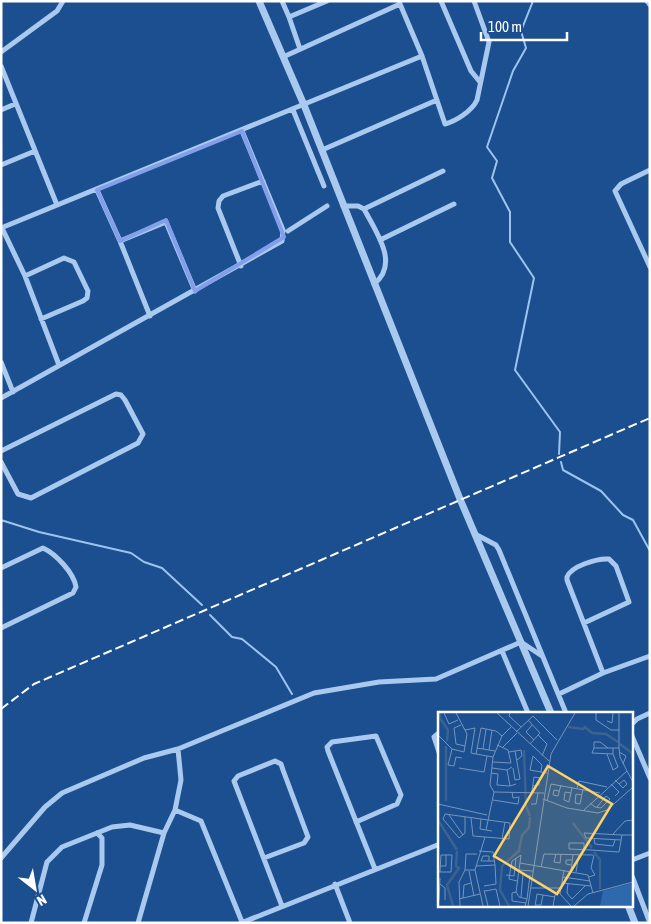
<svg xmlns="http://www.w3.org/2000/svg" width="651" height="924" viewBox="0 0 651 924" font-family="'Asap Condensed',sans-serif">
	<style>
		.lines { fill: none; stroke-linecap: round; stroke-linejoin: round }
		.stream { stroke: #9cc4f0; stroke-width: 2 }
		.minor { stroke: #a9c9ee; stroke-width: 5 }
		.tertiary { stroke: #a9c9ee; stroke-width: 7 }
		.rail { stroke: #fff; stroke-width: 2; stroke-dasharray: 9 4; stroke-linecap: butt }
		.marked { fill: none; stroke: #839eea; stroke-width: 4; stroke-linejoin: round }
		.inset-river { fill: none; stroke: #3c6290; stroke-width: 2.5 }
		.inset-road { fill: none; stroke: #7695bc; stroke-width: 1 }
		.view { fill: #ffd166; fill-opacity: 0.15; stroke: #ffd166; stroke-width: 2.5 }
		.inset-edge { fill: none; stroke: #fff; stroke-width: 2.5 }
	</style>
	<rect width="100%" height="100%" fill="#1b4f8f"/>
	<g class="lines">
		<!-- stream -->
		<path class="stream" d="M533 1 521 31 526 48 513 71 487 147 497 161 492 178 510 212V242L534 278 515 370 560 432 559 454
			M561 462 563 470 601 491 623 515 633 520 650 551
			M1 520 39 532 131 553 144 562 162 568 202 605
			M210 615 232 637 242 639 276 667 292 694"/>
		<!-- minor -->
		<path class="minor" d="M282 1 289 17
			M441 1 471 71 480 82
			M647 1 650 5
			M400 4 422 56 445 124C456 121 472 111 477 100L489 42 474 1
			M300 49 289 17 327 1
			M1 52 57 11 63 1
			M283 57 400 4 399 1
			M1 66 57 205
			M1 110 15 104
			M293 110 324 186
			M322 150 437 100
			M1 165 35 151
			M650 170 621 184 615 191 650 267
			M97 190 120 241
			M343 206H358L364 209C376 232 400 264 374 284
			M364 209 443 171
			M1 228 422 56
			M2 228 25 276 59 365
			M288 231 327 206
			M380 240 454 204
			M241 266 218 208 219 201 223 196 263 181
			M25 276 64 258 74 262 88 291 87 298 83 301 41 319
			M150 316 120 241 166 222 195 291
			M1 362 13 392
			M1 398 282 241 283 230 242 131
			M1 451 116 394 121 395 125 400 143 434 138 443 31 498 18 494 1 462
			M475 534 496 545 499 550 566 713
			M1 568 43 548C56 554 74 573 76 587L73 593 1 628
			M584 623 629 602 616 566 609 559C598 558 571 566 567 577V580L603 673
			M502 651 528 713
			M559 694 603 673 650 656
			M632 724 637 719 650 713
			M440 732 434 737 440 755
			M632 736 650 778
			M175 810 201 821 242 922
			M356 822 397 804 401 795 376 736 332 742 327 747 328 751 375 869
			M1 858 45 807 62 793 144 758 178 749 314 693 379 682 436 679 521 642 542 656
			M264 858 304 843 308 837 283 770 281 764 275 761 238 776 234 781 282 906
			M632 860 650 853
			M632 876 650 923
			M335 884 350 923
			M31 923 47 862 62 847 112 827 130 825 164 833
			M84 923 102 865V838L97 833
			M138 923 164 833 175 810 181 780 178 749
			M241 923 440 844"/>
		<!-- tertiary -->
		<path class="tertiary" d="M259 1 304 105 460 499 551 713
			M628 905 635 923"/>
		<!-- rail -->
		<path class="rail" d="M1 709 34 684 650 418"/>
	</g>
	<!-- marked area -->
	<path class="marked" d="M242 131 284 237 195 291 166 220 120 241 97 190Z"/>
	<!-- overview -->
	<g transform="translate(438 712)">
		<rect width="195" height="195" fill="#1b4f8f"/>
		<path d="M195 171V194H162L165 179Z" fill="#2e69ad"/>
		<path class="inset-river" d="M2 1V6L10 18 9 29M130 15 145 17 147 15 154 21 168 22 180 30M182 32 194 41 195 57M86 38 88 94 92 104M8 89V34M0 108 19 138M135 111 154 136M156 140 162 148V177M15 194 9 173 21 156 18 154 19 139M71 194 62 178 64 154 81 139 84 123 91 116 92 105"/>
		<path class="inset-road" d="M6 1 11 12 20 8M18 1 29 22 26 40 14 37 10 53 16 54 18 45 24 46M59 1 111 49M72 1 71 4 83 15M158 1V8L173 18H181M181 1V36M90 8 102 21 92 32M169 9 174 11 175 1M23 13 16 16 18 32 27 34M94 13 88 20 96 28M27 18 37 16 33 41 49 44 55 45 64 24M78 20 95 4 119 28M0 23 14 37M100 23 109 32 104 44M65 35 79 21M39 36 57 39M156 36V30H162L170 36M175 36V42L154 41 156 36H181L182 45 189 59M45 37 48 17M51 38 54 18M77 39 83 38 84 44 79 48M71 40 77 39 82 67 77 68 75 56M181 40 188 44 185 52M38 42 43 16 58 19 64 24 73 15M169 42 175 58 180 55 175 42M55 45 52 73 56 80M55 50 73 51 70 38 59 33M21 56 46 60 49 44M54 56 69 58 74 55M69 58 72 74 78 72M103 60 104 53 95 44 92 58 103 60 109 61M53 61 60 62 59 73 72 74M177 68 185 76 189 72 186 68 181 72M173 72 181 80 177 84M139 76 141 69 169 75M94 79 96 65 102 66 101 73 95 74M121 79 116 78 115 83 120 84 123 73M133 81 127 80 126 88 131 90V89L133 81 134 75M144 83 138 82 137 91 142 92 145 77M105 87 129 96 160 101 169 98 195 75M55 88 80 92 81 85 75 86 74 80M109 89 113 72 162 81M152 91 157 95 163 96 172 87 168 84 159 95M0 92 49 103M93 92H98L100 81M146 98 189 59 195 70M11 103 25 123M27 105V121L21 126 5 107 7 102 72 111 71 127 35 124 33 106M43 107 42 117 54 119M48 118 56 80 106 81M175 122 187 109 195 108M64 127 67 110M156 127 157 132 175 134 177 128M183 128 148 126 146 121 184 123M146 138V131H131V137L153 138 181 140 184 123H195M118 142 116 150 122 151 123 142M51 149V144H45L43 149H57M82 151 150 163 155 181M133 153 128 152V148H134M2 154H8V143M38 154 57 153 55 140 41 139M103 155 106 142 155 143M27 158 28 142H39M37 158 47 125M126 158 122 182 133 194M31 159 36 184M133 159 135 143M0 160H13L14 143H3L2 160M138 160 141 143M68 163 76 164 78 146M125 165 152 169M151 165 157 163 153 156 156 143M79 169 71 167 72 160 74 149 83 143 81 158M124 171 153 174M130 171 129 181 134 187 147 174M2 172 7 176V188M46 174 58 172 57 153M93 176H123M46 178 50 194M47 179 58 177 62 194M78 180 74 181V189L88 191M83 185 85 162M25 186 26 173 33 171M21 187 42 182M89 187 92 163M1 188 2 166M98 193H103L105 183M22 194 21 170 27 158H37L45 194M87 194 89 187 81 185 78 180 81 158 95 159M90 194 113 42 137 1M97 194 99 182 117 185M115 194 117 183 122 181M136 194 150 182 195 170"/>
		<path class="view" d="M110 54 174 92 119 182 56 144Z"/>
		<rect width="195" height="195" class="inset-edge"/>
	</g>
	<!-- border -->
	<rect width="651" height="924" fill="none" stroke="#ffffff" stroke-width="5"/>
	<!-- north arrow -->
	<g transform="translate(35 889) rotate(149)" stroke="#1b4f8f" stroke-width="4" paint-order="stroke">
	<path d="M0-4L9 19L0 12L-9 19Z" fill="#ffffff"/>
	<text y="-8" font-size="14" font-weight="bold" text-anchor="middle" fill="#ffffff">N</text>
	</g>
	<!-- scale -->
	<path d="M481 32v8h86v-8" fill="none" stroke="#ffffff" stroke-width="2.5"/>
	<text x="488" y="32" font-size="15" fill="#ffffff" stroke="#1b4f8f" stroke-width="4" paint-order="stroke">100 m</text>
</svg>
